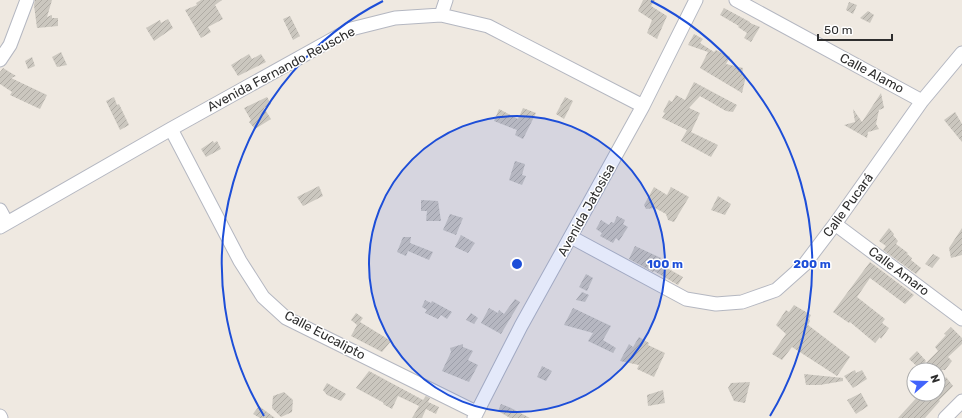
<svg xmlns="http://www.w3.org/2000/svg" width="962" height="418" viewBox="0 0 962 418" font-family="Rubik,sans-serif">
	<style>
		.building { fill: url(#building-hatch) }
		.lines { fill: none; stroke-linecap: round; stroke-linejoin: round }
		.minor-casing { stroke: #b4b7c1; stroke-width: 15 }
		.minor { stroke: #fff; stroke-width: 13 }
		.ring { fill: none; stroke: #1d4ed8; stroke-width: 2 }
		.labels { text-anchor: middle; dominant-baseline: central; stroke-width: 3; stroke-linejoin: round; paint-order: stroke }
		.street-label { font-size: 13px; fill: #2e2e2e; stroke: #fff }
		.centre { fill: #1d4ed8; stroke: #fff; stroke-width: 2 }
		.ring-label { font-size: 12px; text-anchor: middle; font-weight: bold; fill: #1d4ed8; stroke: #fff; stroke-width: 3; stroke-linejoin: round; paint-order: stroke }
	</style>
	<defs>
		<pattern id="building-hatch" width="6" height="6" patternUnits="userSpaceOnUse"><rect width="6" height="6" fill="#cbc7bf"/><path d="M-1 1l2-2M0 6l6-6M5 7l2-2" fill="none" stroke="#afaba4"/></pattern>
	</defs>
	<rect width="100%" height="100%" fill="#efe9e1"/>
	<!-- building -->
	<path class="building" d="M35 0H52L47 17 52 15V18H58V26L37 28 34 5Z
		M201 0H222L215 5 223 19 208 27 211 32 201 38 185 10 197 5 196 3Z
		M643 0H655L651 6 667 16 657 39 647 33 652 20 638 11Z
		M849 2 857 5 853 14 846 10Z
		M724 8 750 22V23L760 27 751 42 744 38 747 33 738 27 739 26 720 15Z
		M868 11 874 15 870 23 860 18Z
		M290 16 300 36 293 40 283 19Z
		M168 19 173 28 154 41 146 28 160 20 161 23Z
		M694 34 703 39 700 43 714 52 716 50 730 57 726 64 743 68 742 75 746 76 742 93 700 68 708 52 688 45Z
		M61 52 67 65 57 67 52 57Z
		M249 54 252 59 261 54 266 62 238 76 231 65Z
		M32 57 35 66 28 69 25 61Z
		M3 68 16 76 11 78 47 95 40 109 10 95 12 92 0 84V72Z
		M694 82 737 105 733 112 726 111 700 96 689 108 700 113 691 132 718 145 711 157 681 141 687 130 662 118 665 113 663 112 669 100 672 102 676 95 685 100Z
		M881 93 884 108 879 110 876 124 879 129 868 132 867 138 844 125 855 122 853 109 862 122Z
		M114 97 117 105 119 104 129 125 120 130 106 101Z
		M267 97 271 104 264 108 271 119 255 129 249 122 251 120 244 108Z
		M565 97 573 101 564 119 556 114Z
		M523 108 536 113 523 139 515 135 517 130 494 121 499 109 518 119Z
		M955 112 962 124V142L944 120Z
		M213 141 214 143 217 141 221 149 206 157 201 149Z
		M515 161 525 164 522 175 526 176 522 185 509 180Z
		M319 186 323 196 303 206 297 197Z
		M654 187 667 195 671 187 689 197 674 222 668 220 666 214 655 208 646 209 644 205Z
		M718 196 731 204 725 215 711 210Z
		M421 200 438 201 441 221H426L427 211H421Z
		M450 214 463 218 456 235 443 230Z
		M617 216 625 220 623 224 628 227 619 241 616 238 613 243 600 236 602 233 596 229 601 220 609 225 611 222 614 223Z
		M889 228 894 234 893 235 898 241 896 244 908 253 907 254 912 258 911 260 921 268 916 274 883 250 886 246 879 241Z
		M962 228V255L951 258 949 248Z
		M461 235 475 243 468 253 455 247Z
		M403 237H411L410 243 433 252 429 260 408 251 406 256 397 252Z
		M635 246 661 258 658 263 683 277 678 285 654 271 653 272 629 259Z
		M933 254 940 258 932 268 925 264Z
		M870 262 914 295 905 304 870 278 857 297 885 319 882 323 889 328 881 339 880 337 875 343 850 322 849 323 833 312Z
		M586 274 593 278 587 291 579 287Z
		M582 292 589 295 585 302 576 300Z
		M515 299 520 302 501 334 481 323 489 308 498 313 499 310 504 314Z
		M425 300 431 303 432 301 452 312 447 319 441 315 438 319 425 313 427 310 422 307Z
		M794 305 811 315 809 319 810 321 808 325 850 357 837 376 792 347 782 360 772 354 786 334 776 325 786 310 789 312Z
		M573 308 611 326 603 340 616 348 613 353 588 341 593 333 564 325Z
		M356 313 363 318 360 322 391 341 382 352 351 336 357 325 351 320Z
		M471 313 478 318 474 324 466 320Z
		M951 327 962 338V344L948 357 952 361 945 370H919L938 351 935 347 946 335 944 334Z
		M639 337 649 343 648 345 665 353 654 377 637 369 639 365 620 361 629 344 633 347Z
		M463 344V347L473 351 468 360 478 365 469 382 442 371 451 352 450 348Z
		M917 351 926 361 919 368 909 359Z
		M542 366 552 371 546 381 537 377Z
		M855 370 856 373 862 370 867 379 853 388 844 376Z
		M369 371 423 400 426 396 430 398 428 402 439 407 436 414 426 409 422 418H412L419 406 398 396 392 409 383 404 384 403 356 388Z
		M804 374 843 378V381L820 385H806Z
		M946 377 953 386 939 400 940 401 925 418H898L920 394H938V386Z
		M750 382 745 403 734 401 728 388 731 383Z
		M327 383 346 394 341 401 327 395 323 390Z
		M663 390 665 403 648 406 647 395Z
		M284 392 293 400 292 412 281 417 272 408 273 396Z
		M861 393 868 406 856 414 847 400Z
		M501 404 511 408 530 418H510L498 411Z
		M259 406 275 418H260L253 414Z"/>
	<g class="lines">
		<defs>
			<path id="minor" d="M736 0 922 101
				M441 15 446 0
				M0 60 10 45 27 0
				M171 129 240 261 263 297 286 318 476 412
				M0 210 7 223
				M835 224 962 319
				M0 227 171 129 351 29 395 18 441 15 488 26 643 106
				M571 237 686 299 716 304 742 302 776 290 804 265 835 224 922 101 962 53
				M0 416 1 418
				M474 418 521 326 643 106 696 0
				M945 418 962 401"/>
		</defs>
		<!-- minor casing -->
		<use href="#minor" class="minor-casing"/>
		<!-- minor -->
		<use href="#minor" class="minor"/>
	</g>
	<!-- distance rings -->
	<circle cx="517" cy="264" r="148" fill="#1d4ed8" fill-opacity=".12"/>
	<g class="ring">
		<circle cx="517" cy="264" r="148"/>
		<path d="M264 416A295 295 0 0 1 383 1M651 1A295 295 0 0 1 770 416"/>
	</g>
	<g class="labels">
		<!-- street labels -->
		<g class="street-label">
			<text transform="translate(281 69) rotate(-28)">Avenida Fernando Reusche</text>
			<text transform="translate(872 73) rotate(28)">Calle Alamo</text>
			<text transform="translate(848 205) rotate(-54)">Calle Pucará</text>
			<text transform="translate(586 210) rotate(-61)">Avenida Jatosisa</text>
			<text transform="translate(899 271) rotate(37)">Calle Amaro</text>
			<text transform="translate(325 335) rotate(28)">Calle Eucalipto</text>
		</g>
	</g>
	<circle cx="517" cy="264" r="6" class="centre"/>
	<g class="ring-label">
		<text x="665" y="268">100 m</text>
		<text x="812" y="268">200 m</text>
	</g>
	<!-- north arrow -->
	<g transform="translate(926 382) rotate(70)"><circle r="19" fill="#ffffff" stroke="#ababab"/>
	<path d="M0-3L7 15L0 10L-7 15Z" fill="#4264fb"/>
	<text y="-6" font-size="11" font-weight="bold" text-anchor="middle" fill="#2e2e2e">N</text>
	</g>
	<!-- scale -->
	<path d="M818 34v6h74v-6" fill="none" stroke="#2e2e2e" stroke-width="2"/>
	<text x="824" y="34" font-size="12" fill="#2e2e2e" stroke="#ffffff" stroke-width="3" paint-order="stroke">50 m</text>
</svg>
